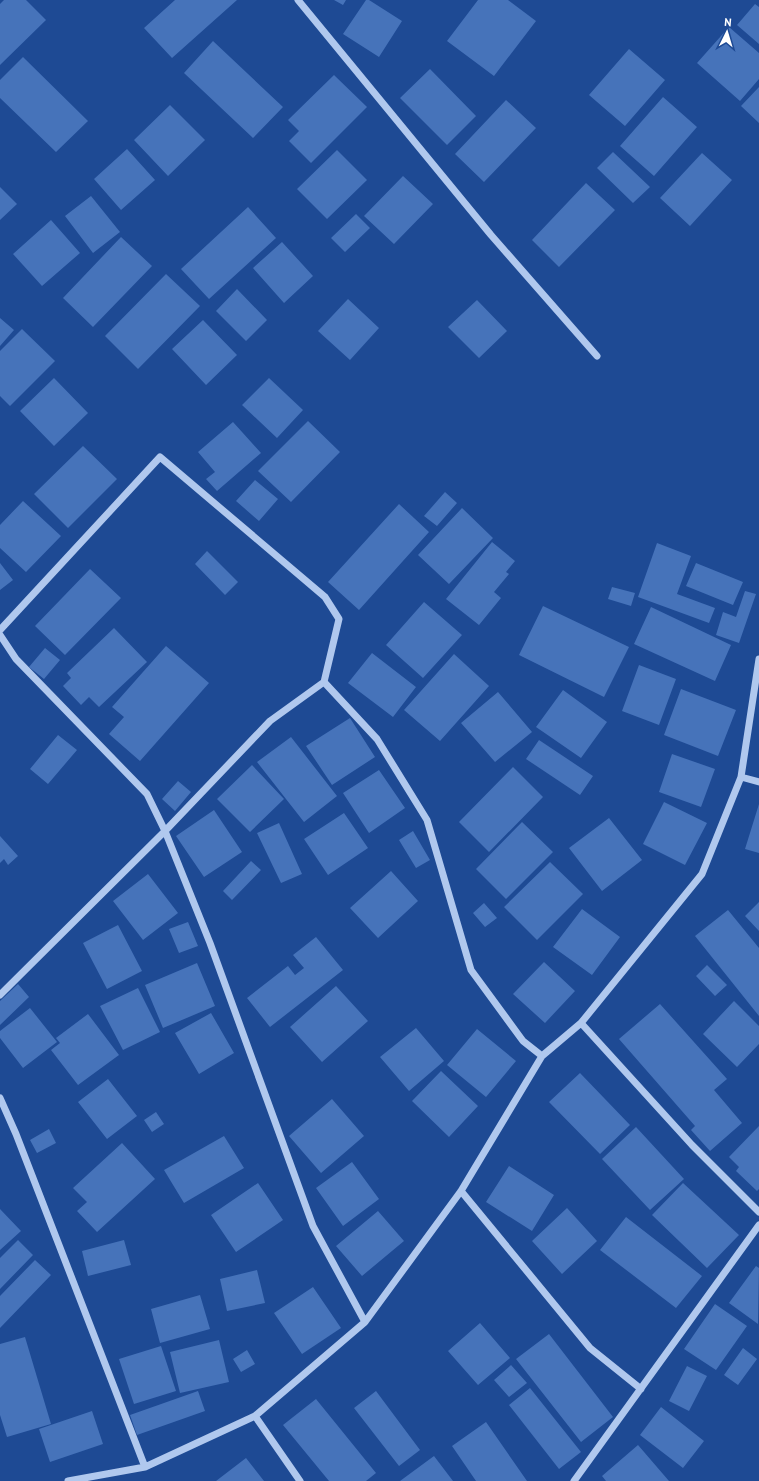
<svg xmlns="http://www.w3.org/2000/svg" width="759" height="1481" viewBox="0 0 759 1481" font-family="'PT Sans',sans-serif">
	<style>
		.building { fill: #4673ba }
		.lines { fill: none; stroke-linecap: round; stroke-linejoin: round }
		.minor { stroke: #b0c8ee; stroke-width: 7 }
	</style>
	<rect width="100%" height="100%" fill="#1e4a94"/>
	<!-- building -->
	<path class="building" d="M4 0H26L46 20 0 65V4Z
		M175 0H237L172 58 144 28Z
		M334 0H346L343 5Z
		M366 0H369L402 21 379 57 343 34Z
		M478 0H508L536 21 494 76 447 41Z
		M755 4 759 7V44L737 25Z
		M729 27 759 53V79L740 101 697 63Z
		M213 41 283 107 253 138 184 73Z
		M629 49 665 80 625 126 589 95Z
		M23 57 88 121 56 152 0 98V80Z
		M430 69 476 116 447 145 400 98Z
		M334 75 367 107 311 163 289 141 299 131 288 120Z
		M759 87V123L741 106Z
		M663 97 697 127 654 176 620 146Z
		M506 100 536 128 484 182 455 154Z
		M170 105 205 140 168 176 134 140Z
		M127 149 155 180 121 210 94 179Z
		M337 150 367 180 327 219 297 189Z
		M613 152 650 187 633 203 597 168Z
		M702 153 732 180 690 226 660 198Z
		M403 176 433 204 394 244 364 216Z
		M586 183 615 210 559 267 532 240Z
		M0 187 17 204 0 220Z
		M91 196 120 232 93 253 65 216Z
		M248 207 276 238 209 299 181 269Z
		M356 214 370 228 345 252 331 238Z
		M51 220 80 253 42 286 13 254Z
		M121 237 152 266 93 327 63 298Z
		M282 242 313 276 284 303 253 268Z
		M166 274 200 306 138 369 105 336Z
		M237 289 267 320 246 341 216 311Z
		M348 299 379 328 350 360 318 331Z
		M477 300 507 331 479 358 448 327Z
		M0 318 14 330 0 346Z
		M203 320 237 355 206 385 172 349Z
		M22 329 55 361 10 406 0 396V351Z
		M54 378 88 413 54 446 20 411Z
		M269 378 303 410 277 438 242 405Z
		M308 421 340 452 291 502 258 471Z
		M233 422 261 453 217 491 206 479 215 472 198 452Z
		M83 446 117 479 68 528 34 494Z
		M255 480 278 499 259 521 236 501Z
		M445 492 457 503 437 526 424 516Z
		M23 501 61 536 26 572 0 548V525Z
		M399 504 429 532 359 610 328 582Z
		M462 508 493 538 449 584 418 555Z
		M492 542 515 561 506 572 509 574 494 592 501 598 479 625 446 599Z
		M657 543 691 556 677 594 715 608 709 623 638 597Z
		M207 551 238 582 225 595 195 564Z
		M0 563 13 580 0 590Z
		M696 563 743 582 733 605 686 586Z
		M90 569 121 598 65 655 35 626Z
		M612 587 635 593 631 606 608 599Z
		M745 591 756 594 739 643 716 635 723 612 736 617Z
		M424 602 462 635 423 678 386 645Z
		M543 606 629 647 604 697 519 655Z
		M651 607 731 645 715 681 634 644Z
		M114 628 147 662 99 707 89 697 81 705 63 686 71 678 67 673Z
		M166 646 209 683 140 761 109 734 124 717 112 707Z
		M45 648 60 660 44 679 29 667Z
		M372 653 416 687 393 717 348 683Z
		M454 654 489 686 440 741 404 710Z
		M639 665 676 679 659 725 622 711Z
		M681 689 736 710 718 756 664 735Z
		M563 690 607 722 581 758 536 727Z
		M498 692 532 732 495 762 461 723Z
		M350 718 375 757 332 785 306 746Z
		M58 735 77 750 48 784 30 769Z
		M291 737 337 796 304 822 257 762Z
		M539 740 593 776 580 795 526 759Z
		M672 754 715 769 701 807 659 792Z
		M252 765 284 799 250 832 217 799Z
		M513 767 543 797 489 852 459 822Z
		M379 770 405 808 369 833 343 793Z
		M178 781 191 792 175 811 162 799Z
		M664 802 707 823 685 865 643 844Z
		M759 804V853L745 849Z
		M214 810 242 852 204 877 176 836Z
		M344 813 368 848 328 875 304 839Z
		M609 818 642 860 602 891 569 848Z
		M522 822 553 852 506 899 476 869Z
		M279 823 302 874 281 883 257 833Z
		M413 831 430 860 416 868 399 840Z
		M0 836 18 856 8 865 4 859 0 863Z
		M251 861 261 870 232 900 223 891Z
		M550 862 583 894 537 940 504 907Z
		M391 871 418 901 378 938 350 908Z
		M148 874 178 913 143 940 113 901Z
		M759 902V931L745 916Z
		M484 903 497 918 485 927 473 913Z
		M582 909 620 937 592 975 553 947Z
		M728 910 759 948V1016L695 936Z
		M188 922 198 946 179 953 169 929Z
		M118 925 142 971 107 989 83 943Z
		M316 937 343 970 270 1027 247 998 288 966 295 975 304 968 293 955Z
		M544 962 575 991 545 1023 513 994Z
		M197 963 215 1006 163 1028 145 985Z
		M707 965 727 985 715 996 696 976Z
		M18 984 29 997 0 1025V1001Z
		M336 986 368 1021 322 1062 290 1027Z
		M138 988 160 1032 123 1050 100 1006Z
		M734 1001 759 1026V1044L737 1067 703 1034Z
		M660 1004 727 1079 714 1090 742 1123 710 1151 691 1130 695 1126 619 1039Z
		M30 1008 57 1042 23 1068 0 1038V1031Z
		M211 1013 234 1053 199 1074 175 1033Z
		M88 1014 119 1055 78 1085 51 1050 60 1043 56 1038Z
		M416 1028 444 1061 409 1091 380 1057Z
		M477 1029 516 1061 486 1097 447 1065Z
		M441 1071 478 1106 449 1137 412 1101Z
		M580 1073 630 1125 600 1154 549 1102Z
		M108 1079 137 1116 107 1139 78 1102Z
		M332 1099 364 1136 321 1173 289 1136Z
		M156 1112 164 1124 152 1132 144 1120Z
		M759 1126V1189L757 1191 736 1171 739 1167 729 1157Z
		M636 1127 684 1179 650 1210 602 1159Z
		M49 1129 56 1143 37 1153 30 1140Z
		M224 1136 244 1168 184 1203 164 1170Z
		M122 1143 155 1179 97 1232 77 1211 87 1202 73 1188Z
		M352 1162 379 1199 343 1226 316 1188Z
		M509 1166 554 1195 532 1231 486 1202Z
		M258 1183 283 1220 236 1252 211 1215Z
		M683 1183 739 1235 707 1268 652 1215Z
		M567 1208 597 1241 562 1274 532 1241Z
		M0 1209 21 1231 0 1250Z
		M378 1211 404 1241 362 1276 336 1246Z
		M626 1217 702 1276 676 1308 600 1250Z
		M18 1240 33 1255 0 1289V1258Z
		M124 1240 131 1265 88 1276 82 1251Z
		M35 1260 51 1275 0 1328V1296Z
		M756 1266 759 1268 758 1324 729 1303Z
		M257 1270 265 1303 227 1311 220 1279Z
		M313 1287 341 1328 302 1354 274 1313Z
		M200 1295 210 1329 160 1343 151 1309Z
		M715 1304 747 1326 716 1370 684 1349Z
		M480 1323 510 1358 478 1385 448 1351Z
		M549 1334 613 1417 581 1442 516 1359Z
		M25 1337 51 1424 7 1437 0 1415V1344Z
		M219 1340 229 1382 180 1393 170 1352Z
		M161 1346 176 1391 134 1404 119 1359Z
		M743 1348 757 1359 738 1385 724 1375Z
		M247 1350 255 1364 241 1372 233 1359Z
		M511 1365 527 1383 509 1397 494 1380Z
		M687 1366 707 1376 689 1411 669 1401Z
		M530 1388 581 1452 559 1469 509 1405Z
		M198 1391 205 1411 137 1435 130 1415Z
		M376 1391 420 1450 399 1466 354 1408Z
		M316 1399 376 1473 366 1481H329L283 1425Z
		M661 1407 704 1441 683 1468 640 1435Z
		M92 1411 103 1444 50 1462 39 1429Z
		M486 1422 527 1481H476L452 1446Z
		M638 1445 669 1481H606L602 1476Z
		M434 1456 453 1481H400Z
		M246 1458 264 1481H216Z"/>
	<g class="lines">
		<!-- minor -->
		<path class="minor" d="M298 0 491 235 597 356
			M0 630 160 457 325 597 339 619 324 682 270 721 165 831 0 995
			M0 635 16 659 147 794 165 831 210 943 313 1226 365 1322
			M324 682 377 739 427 820 471 970 523 1041 542 1056
			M741 777 759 782
			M581 1023 692 1145 759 1212
			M0 1098 16 1134 145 1467
			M461 1191 590 1348 641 1389
			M68 1481 145 1467 255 1416
			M300 1481 255 1416 365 1322 461 1191 542 1056 581 1023 702 874 741 777 759 659
			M574 1481 759 1225"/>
	</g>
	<!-- north arrow -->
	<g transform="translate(727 32) rotate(5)" stroke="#1e4a94" stroke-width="3" paint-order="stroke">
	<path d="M0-3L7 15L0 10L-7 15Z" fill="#ffffff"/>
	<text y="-6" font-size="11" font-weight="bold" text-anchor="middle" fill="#ffffff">N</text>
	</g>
</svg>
